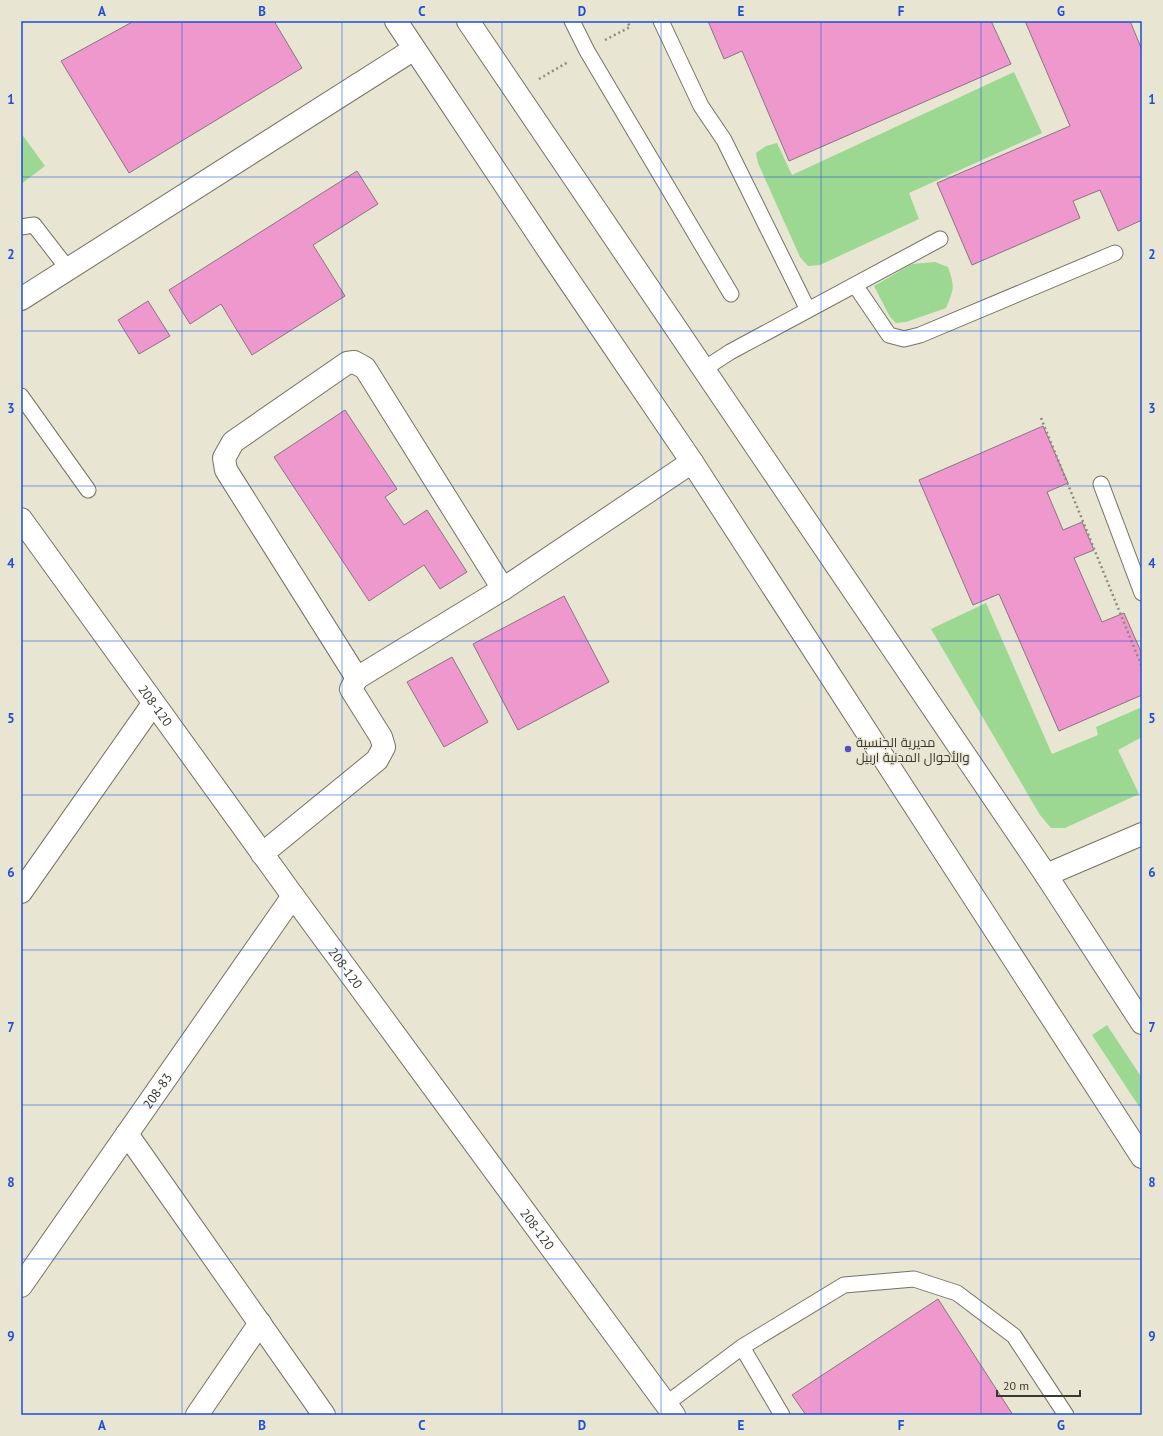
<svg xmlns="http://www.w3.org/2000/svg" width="1163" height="1436" viewBox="0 0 1163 1436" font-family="'PT Sans',Cairo,sans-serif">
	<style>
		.green { fill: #9cd892 }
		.building { fill: #ef98cd; stroke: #877680 }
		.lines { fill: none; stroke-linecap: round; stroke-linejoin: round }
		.service-casing { stroke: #767363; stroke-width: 17 }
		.minor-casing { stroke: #767363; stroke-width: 24 }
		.secondary-casing { stroke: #767363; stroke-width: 24 }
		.path { stroke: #8e8c80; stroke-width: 2.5; stroke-dasharray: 2 3; stroke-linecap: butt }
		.service { stroke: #fff; stroke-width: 15 }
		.minor { stroke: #fff; stroke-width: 22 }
		.secondary { stroke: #fff; stroke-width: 22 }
		.grid { fill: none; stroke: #1d4ed8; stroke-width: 1; stroke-opacity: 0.55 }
		.poi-dot { fill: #564dc5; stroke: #e8e5d3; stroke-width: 1.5 }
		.labels { text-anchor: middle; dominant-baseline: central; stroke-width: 3; stroke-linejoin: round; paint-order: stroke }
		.street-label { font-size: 13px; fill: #393831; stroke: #e8e5d3 }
		.poi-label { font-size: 13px; fill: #393831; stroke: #e8e5d3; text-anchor: start }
		.neatline { fill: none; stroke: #1d4ed8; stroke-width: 1.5 }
		.grid-label { font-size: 13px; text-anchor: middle; font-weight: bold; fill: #1d4ed8 }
	</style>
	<rect width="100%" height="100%" fill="#e8e5d3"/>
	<!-- green -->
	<path class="green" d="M1014 72 1042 133 909 193 919 219 820 265 808 266 800 257 758 163 756 153 766 146 777 143 792 175Z
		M21 133 45 166 21 184Z
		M935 262 948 267C955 287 954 289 946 308L906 322 896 323 890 317 874 286 912 264Z
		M986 603 1052 754 1098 735 1096 727 1142 707V737L1118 750 1139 794 1065 828H1051L1040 815 931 629Z
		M1107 1025 1142 1078V1111L1092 1035Z"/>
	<!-- building -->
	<path class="building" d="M134 21H274L302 68 129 173 61 61Z
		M708 21H991L1011 64 789 161 742 51 724 59Z
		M1025 21H1130L1142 50V220L1118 231 1100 190 1073 201 1080 218 972 265 937 183 1070 126Z
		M357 171 378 204 313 245 345 296 252 355 221 304 190 324 169 290Z
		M148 301 170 336 139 354 118 320Z
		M345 410 397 489 385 497 404 525 427 510 467 572 440 589 424 565 369 601 274 457Z
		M1043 426 1068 483 1047 492 1063 530 1082 522 1094 550 1074 558 1102 622 1124 613 1142 654V695L1059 731 999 594 973 605 919 480Z
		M564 596 609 682 518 730 473 644Z
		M452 657 488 722 444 747 407 682Z
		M938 1299 1013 1415H806L792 1395Z"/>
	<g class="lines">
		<defs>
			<path id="service" d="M572 21 587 51 731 294
				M661 21 701 106 724 140 808 310
				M21 227 34 225 68 269
				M855 285 889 335 904 339 920 335 1115 253
				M704 369 730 352 940 239
				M21 396 88 490
				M1101 484 1142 593
				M742 1347 782 1415
				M666 1404 742 1347 844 1285 914 1279 957 1293 1014 1336 1066 1415"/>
			<g id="minor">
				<path d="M21 299 414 49"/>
				<path id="s1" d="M21 519 293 896 674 1415"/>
				<path d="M357 678 226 470 224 458 233 442 347 363 354 362 365 368 503 589"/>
				<path d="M262 854 377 760 384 747 381 737 351 689 357 678 503 589 692 462"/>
				<path d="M1046 875 1142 834"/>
				<path d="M21 892 153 704"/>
				<path d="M127 1134 324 1415"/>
				<path id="s2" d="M21 1286 293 896"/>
				<path d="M197 1415 260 1323"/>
			</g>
			<path id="secondary" d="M396 21 551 254 692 462 1142 1157
				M468 21 1046 875 1142 1023"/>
		</defs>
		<!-- service casing -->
		<use href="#service" class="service-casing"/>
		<!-- minor casing -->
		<use href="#minor" class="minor-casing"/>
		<!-- secondary casing -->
		<use href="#secondary" class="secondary-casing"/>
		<!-- path -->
		<path class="path" d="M605 40 630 27 627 21
			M539 79 568 62
			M1041 418 1142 667"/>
		<!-- service -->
		<use href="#service" class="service"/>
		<!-- minor -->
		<use href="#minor" class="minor"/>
		<!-- secondary -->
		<use href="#secondary" class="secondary"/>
	</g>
	<!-- grid -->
	<path class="grid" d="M182 21V1415M342 21V1415M502 21V1415M661 21V1415M821 21V1415M981 21V1415M21 177H1142M21 331H1142M21 486H1142M21 641H1142M21 795H1142M21 950H1142M21 1105H1142M21 1259H1142"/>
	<!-- markers -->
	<circle class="poi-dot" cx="848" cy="749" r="4"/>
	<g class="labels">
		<!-- street labels -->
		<g class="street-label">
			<text stroke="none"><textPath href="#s1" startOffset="230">208-120</textPath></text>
			<text stroke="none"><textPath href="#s1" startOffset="554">208-120</textPath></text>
			<text stroke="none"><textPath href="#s2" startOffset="238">208-83</textPath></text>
			<text stroke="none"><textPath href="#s1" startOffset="878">208-120</textPath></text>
		</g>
		<!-- poi labels -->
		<g class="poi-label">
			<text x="856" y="742">مديرية الجنسية<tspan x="856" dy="15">والأحوال المدنية اربيل</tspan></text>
		</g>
	</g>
	<!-- border -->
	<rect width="1163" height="1436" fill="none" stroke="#e8e5d3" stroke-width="44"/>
	<!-- scale -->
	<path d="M997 1390v6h83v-6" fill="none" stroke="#393831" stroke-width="2"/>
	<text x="1003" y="1390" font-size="12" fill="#393831" stroke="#e8e5d3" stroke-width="3" paint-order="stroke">20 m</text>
	<rect x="22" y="22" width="1119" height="1392" class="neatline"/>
	<g class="grid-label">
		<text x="102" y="16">A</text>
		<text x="262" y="16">B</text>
		<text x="422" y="16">C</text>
		<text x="582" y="16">D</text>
		<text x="741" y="16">E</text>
		<text x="901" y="16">F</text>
		<text x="1061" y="16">G</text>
		<text x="11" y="104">1</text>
		<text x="1152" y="104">1</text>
		<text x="11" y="259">2</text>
		<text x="1152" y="259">2</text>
		<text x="11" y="413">3</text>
		<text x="1152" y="413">3</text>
		<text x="11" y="568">4</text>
		<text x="1152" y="568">4</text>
		<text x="11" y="723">5</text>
		<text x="1152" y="723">5</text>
		<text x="11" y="877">6</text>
		<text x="1152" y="877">6</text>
		<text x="11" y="1032">7</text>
		<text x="1152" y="1032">7</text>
		<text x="11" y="1187">8</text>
		<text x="1152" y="1187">8</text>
		<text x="11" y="1341">9</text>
		<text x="1152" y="1341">9</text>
		<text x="102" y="1430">A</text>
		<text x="262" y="1430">B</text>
		<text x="422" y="1430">C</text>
		<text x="582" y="1430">D</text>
		<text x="741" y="1430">E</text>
		<text x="901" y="1430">F</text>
		<text x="1061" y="1430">G</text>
	</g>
</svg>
